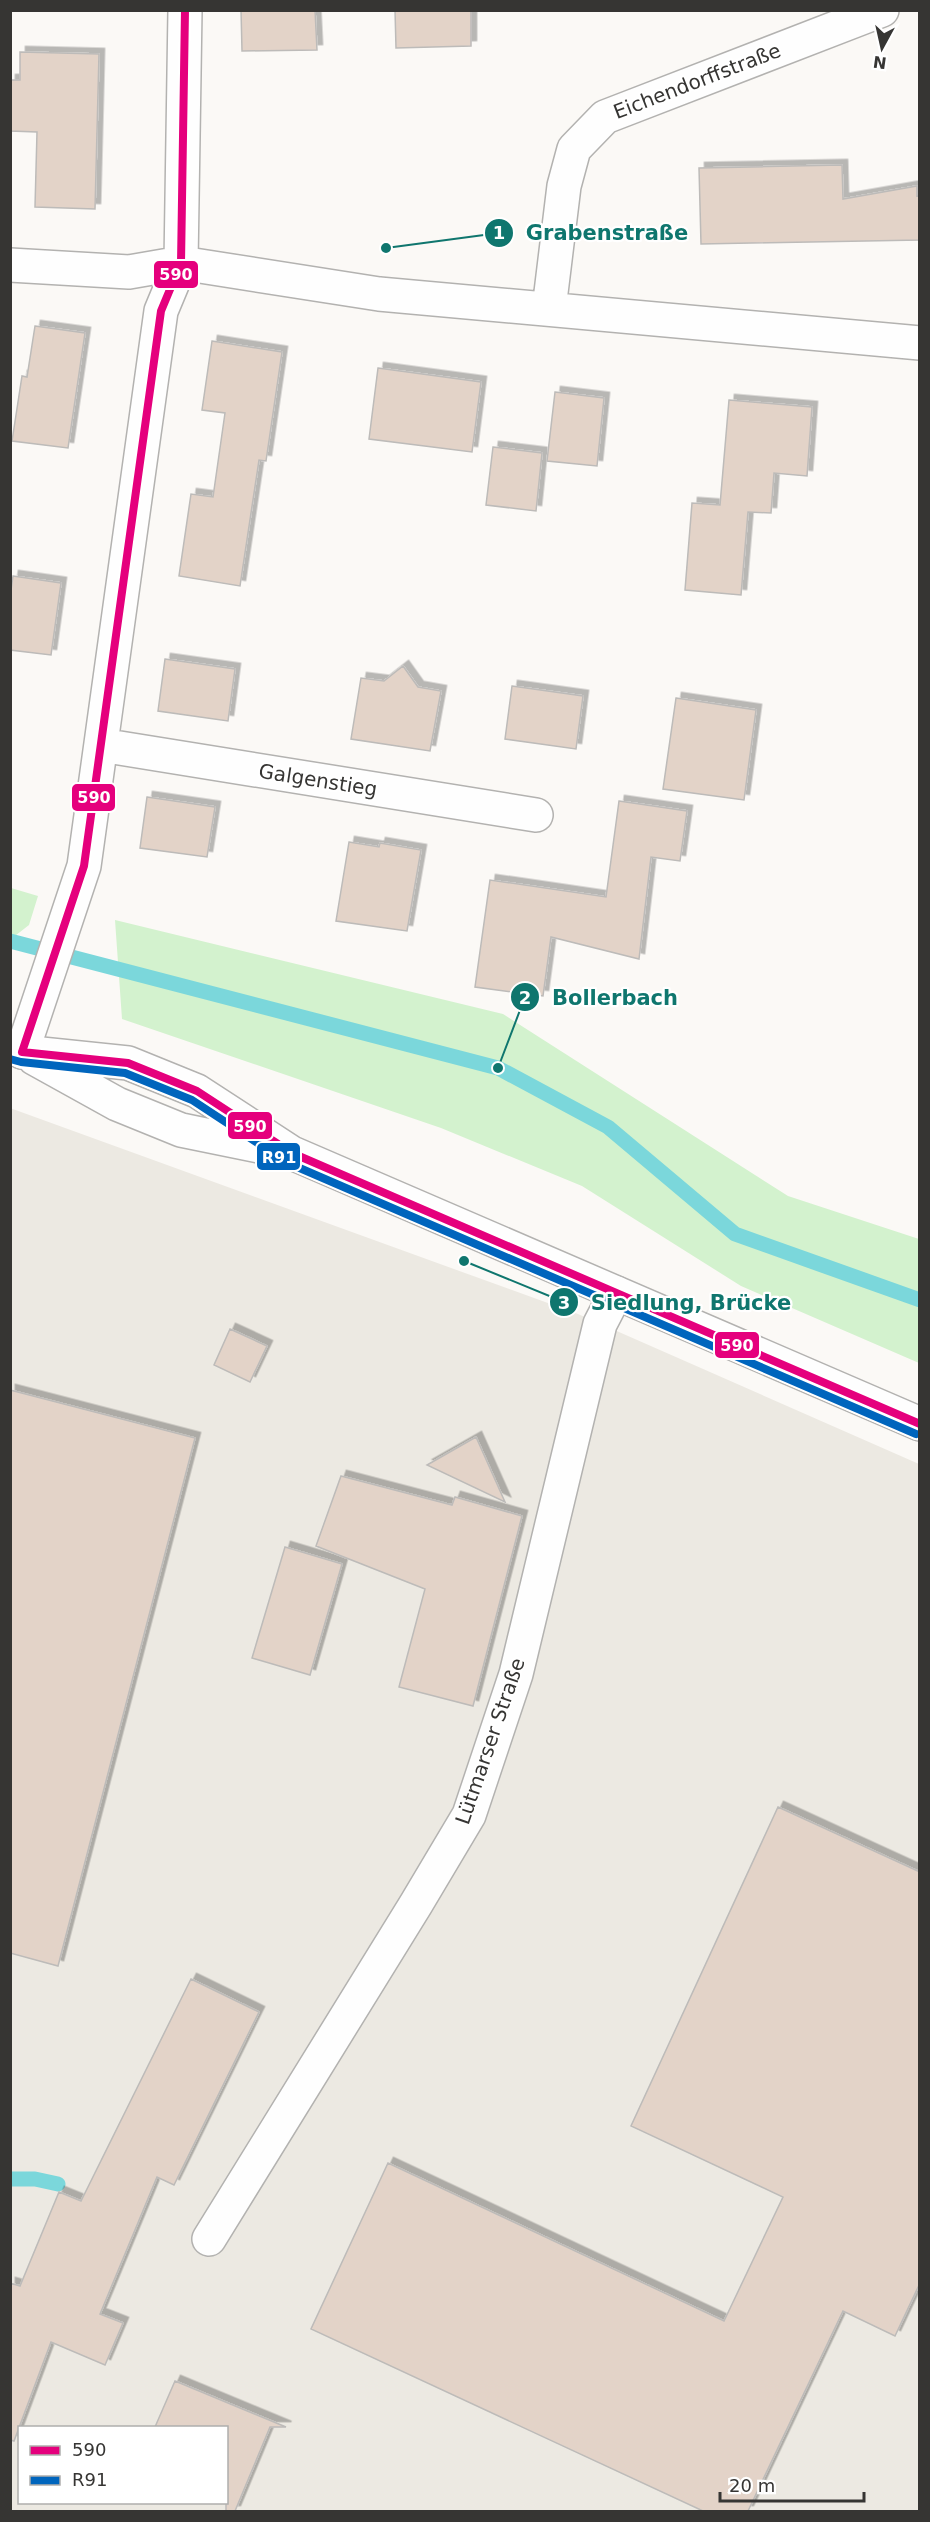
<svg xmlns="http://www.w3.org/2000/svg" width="930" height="2522" viewBox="0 0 930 2522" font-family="'DejaVu Sans',sans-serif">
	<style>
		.built { fill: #ece9e2; fill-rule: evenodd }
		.green { fill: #d3f2ce }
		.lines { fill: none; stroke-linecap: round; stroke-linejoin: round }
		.stream { stroke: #7bd7db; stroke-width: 15 }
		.building { fill: #e3d3c8; stroke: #bdbbb9; stroke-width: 1.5; filter: url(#shadow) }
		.minor-casing { stroke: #b3b2b0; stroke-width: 36 }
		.major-casing { stroke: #b3b2b0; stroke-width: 36 }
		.minor { stroke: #fefefe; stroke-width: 33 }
		.major { stroke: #fefefe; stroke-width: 33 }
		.bus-1-casing { stroke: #fff; stroke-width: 12 }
		.bus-2-casing { stroke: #fff; stroke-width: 12 }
		.bus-1 { stroke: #e5007d; stroke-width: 8 }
		.bus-2 { stroke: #0065bd; stroke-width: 8 }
		.labels { text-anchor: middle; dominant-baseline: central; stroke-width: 4.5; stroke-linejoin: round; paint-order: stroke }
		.street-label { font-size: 20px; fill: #363533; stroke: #fff }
		.leader { fill: none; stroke: #0f766e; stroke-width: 2 }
		.callout-dot { fill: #0f766e; stroke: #fff; stroke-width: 2 }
		.mark-label { font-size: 18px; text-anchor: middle; font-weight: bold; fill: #fff }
		.callout-label { font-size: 21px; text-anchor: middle; font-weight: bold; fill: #0f766e; stroke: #fff; stroke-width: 4.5; stroke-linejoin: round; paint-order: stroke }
		.line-badge { stroke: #fff; stroke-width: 2 }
		.badge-label { font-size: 16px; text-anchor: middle; font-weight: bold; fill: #fff }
	</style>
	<defs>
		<filter id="shadow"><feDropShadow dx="5.5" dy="-5.5" stdDeviation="0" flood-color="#0004"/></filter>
	</defs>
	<rect width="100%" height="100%" fill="#fbf9f6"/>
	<!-- built -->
	<path class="built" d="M10 1108 578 1314 919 1464V2511H11ZM20 2428H226V2502H20Z"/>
	<!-- green -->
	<path class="green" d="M11 888 38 896 29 925 11 939Z
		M115 920 503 1014 788 1196 919 1239V1363L741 1286 582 1186 441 1128 122 1019Z"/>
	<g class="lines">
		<!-- stream -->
		<path class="stream" d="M10 941 498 1068 608 1127 735 1234 920 1300
			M10 2179H35L58 2184"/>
	</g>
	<!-- building -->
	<path class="building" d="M241 10H315L317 50 242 51Z
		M395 10H471V46L396 48Z
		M20 52 99 54 95 209 35 207 37 132 10 131V80H20Z
		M842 165 843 199 917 186V196L920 195V240L701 244 699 168Z
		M35 326 85 333 68 448 12 441 22 376 27 377Z
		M212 341 282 352 266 461 259 460 240 586 179 576 191 494 213 497 225 413 202 410Z
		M378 368 481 382 472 452 369 439Z
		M555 392 604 398 597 466 547 461Z
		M729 400 812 407 807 476 774 473 771 513 748 512 741 595 685 590 692 503 720 505Z
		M493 447 542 453 536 511 486 505Z
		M13 576 61 583 51 655 10 650V597Z
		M165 659 235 669 228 721 158 711Z
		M403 666 418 687 441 691 430 751 351 739 361 678 384 681Z
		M512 686 583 696 576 749 505 739Z
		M676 698 756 710 744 800 663 789Z
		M147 797 215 807 207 857 140 848Z
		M619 801 687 811 680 861 651 857 639 959 551 937 543 996 475 987 490 880 606 897Z
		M349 842 379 847 380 843 421 850 407 931 336 921Z
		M230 1329 267 1346 250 1382 214 1365Z
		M10 1390 195 1438 58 1966 10 1953Z
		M476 1437 505 1502 427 1465Z
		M341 1476 452 1505 455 1497 522 1516 473 1706 399 1687 425 1589 316 1546Z
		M285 1547 342 1564 310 1675 252 1658Z
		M778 1807 920 1872V2283L895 2336 843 2311 748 2511H703L311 2329 388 2163 724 2321 783 2197 631 2126Z
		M191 1979 259 2012 174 2185 157 2177 100 2314 123 2323 105 2365 51 2342 14 2441 10 2440V2283L20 2286 59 2192 81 2201Z
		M175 2381 286 2427H270L235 2511H226V2427H155Z"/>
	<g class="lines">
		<defs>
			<path id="minor" d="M10 265 129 272 181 263 379 294 920 343
				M549 309 564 186 574 149 605 117 882 10
				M101 745 536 815
				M22 1052 84 866 161 311 181 263 185 10
				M209 2239 416 1904 469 1815 516 1674 600 1324 616 1293"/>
			<path id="major" d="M22 1052 128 1063 197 1091 292 1153 920 1424
				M34 1058 117 1104 181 1130 273 1149"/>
		</defs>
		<!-- minor casing -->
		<use href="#minor" class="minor-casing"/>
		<!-- major casing -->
		<use href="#major" class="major-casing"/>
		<!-- minor -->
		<use href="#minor" class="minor"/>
		<!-- major -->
		<use href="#major" class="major"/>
		<defs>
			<path id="bus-1" d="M22 1052 84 866 161 311 181 263 185 10
				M22 1052 128 1063 197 1091 292 1153 920 1424"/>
			<path id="bus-2" d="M10 1059 21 1062 125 1073 192 1100 288 1163 916 1434"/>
		</defs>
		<!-- bus-1 casing -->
		<use href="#bus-1" class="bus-1-casing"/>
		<!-- bus-2 casing -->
		<use href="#bus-2" class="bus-2-casing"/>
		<!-- bus-1 -->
		<use href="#bus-1" class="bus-1"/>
		<!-- bus-2 -->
		<use href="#bus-2" class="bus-2"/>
	</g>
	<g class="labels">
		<!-- street labels -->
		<g class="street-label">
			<text transform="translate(697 81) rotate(-21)">Eichendorffstraße</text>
			<text transform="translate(318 780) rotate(9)">Galgenstieg</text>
			<text transform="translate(490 1741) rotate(-71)">Lütmarser Straße</text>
		</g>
	</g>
	<!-- callouts -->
	<path class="leader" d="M386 248L499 233M498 1068L525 997M464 1261L564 1302"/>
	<g class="callout-dot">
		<circle cx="386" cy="248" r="6"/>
		<circle cx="498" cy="1068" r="6"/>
		<circle cx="464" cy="1261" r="6"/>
		<circle cx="499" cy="233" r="15"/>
		<circle cx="525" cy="997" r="15"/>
		<circle cx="564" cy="1302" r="15"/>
	</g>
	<g class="mark-label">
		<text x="499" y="239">1</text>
		<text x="525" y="1004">2</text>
		<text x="564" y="1309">3</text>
	</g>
	<g class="callout-label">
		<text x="607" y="240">Grabenstraße</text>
		<text x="615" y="1005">Bollerbach</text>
		<text x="691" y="1310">Siedlung, Brücke</text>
	</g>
	<g class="line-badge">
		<rect x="153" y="260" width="46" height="29" rx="6" fill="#e5007d"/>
		<rect x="71" y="783" width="45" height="29" rx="6" fill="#e5007d"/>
		<rect x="227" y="1111" width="46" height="29" rx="6" fill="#e5007d"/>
		<rect x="256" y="1142" width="45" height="29" rx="6" fill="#0065bd"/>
		<rect x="714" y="1331" width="46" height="28" rx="6" fill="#e5007d"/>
	</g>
	<g class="badge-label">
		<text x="176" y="280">590</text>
		<text x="94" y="803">590</text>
		<text x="250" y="1132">590</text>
		<text x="279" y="1163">R91</text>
		<text x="737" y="1351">590</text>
	</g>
	<!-- border -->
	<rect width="930" height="2522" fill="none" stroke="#363533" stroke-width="24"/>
	<!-- legend -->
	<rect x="18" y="2426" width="210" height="78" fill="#ffffff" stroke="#afaead" stroke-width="1.5"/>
	<rect x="30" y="2446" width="30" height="9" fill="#e5007d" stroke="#afaead" stroke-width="1.5"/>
	<text x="72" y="2456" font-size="18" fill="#363533">590</text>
	<rect x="30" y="2476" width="30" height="9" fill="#0065bd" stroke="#afaead" stroke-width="1.5"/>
	<text x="72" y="2486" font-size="18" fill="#363533">R91</text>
	<!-- north arrow -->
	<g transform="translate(882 48) rotate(188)" stroke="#ffffff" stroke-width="4.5" paint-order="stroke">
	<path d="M0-4.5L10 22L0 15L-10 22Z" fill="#363533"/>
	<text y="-9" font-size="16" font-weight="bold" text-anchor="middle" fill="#363533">N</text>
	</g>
	<!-- scale -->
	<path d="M720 2492v9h144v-9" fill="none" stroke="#363533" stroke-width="3"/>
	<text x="729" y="2492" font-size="18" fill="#363533" stroke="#ffffff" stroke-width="4.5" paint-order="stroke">20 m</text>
</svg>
